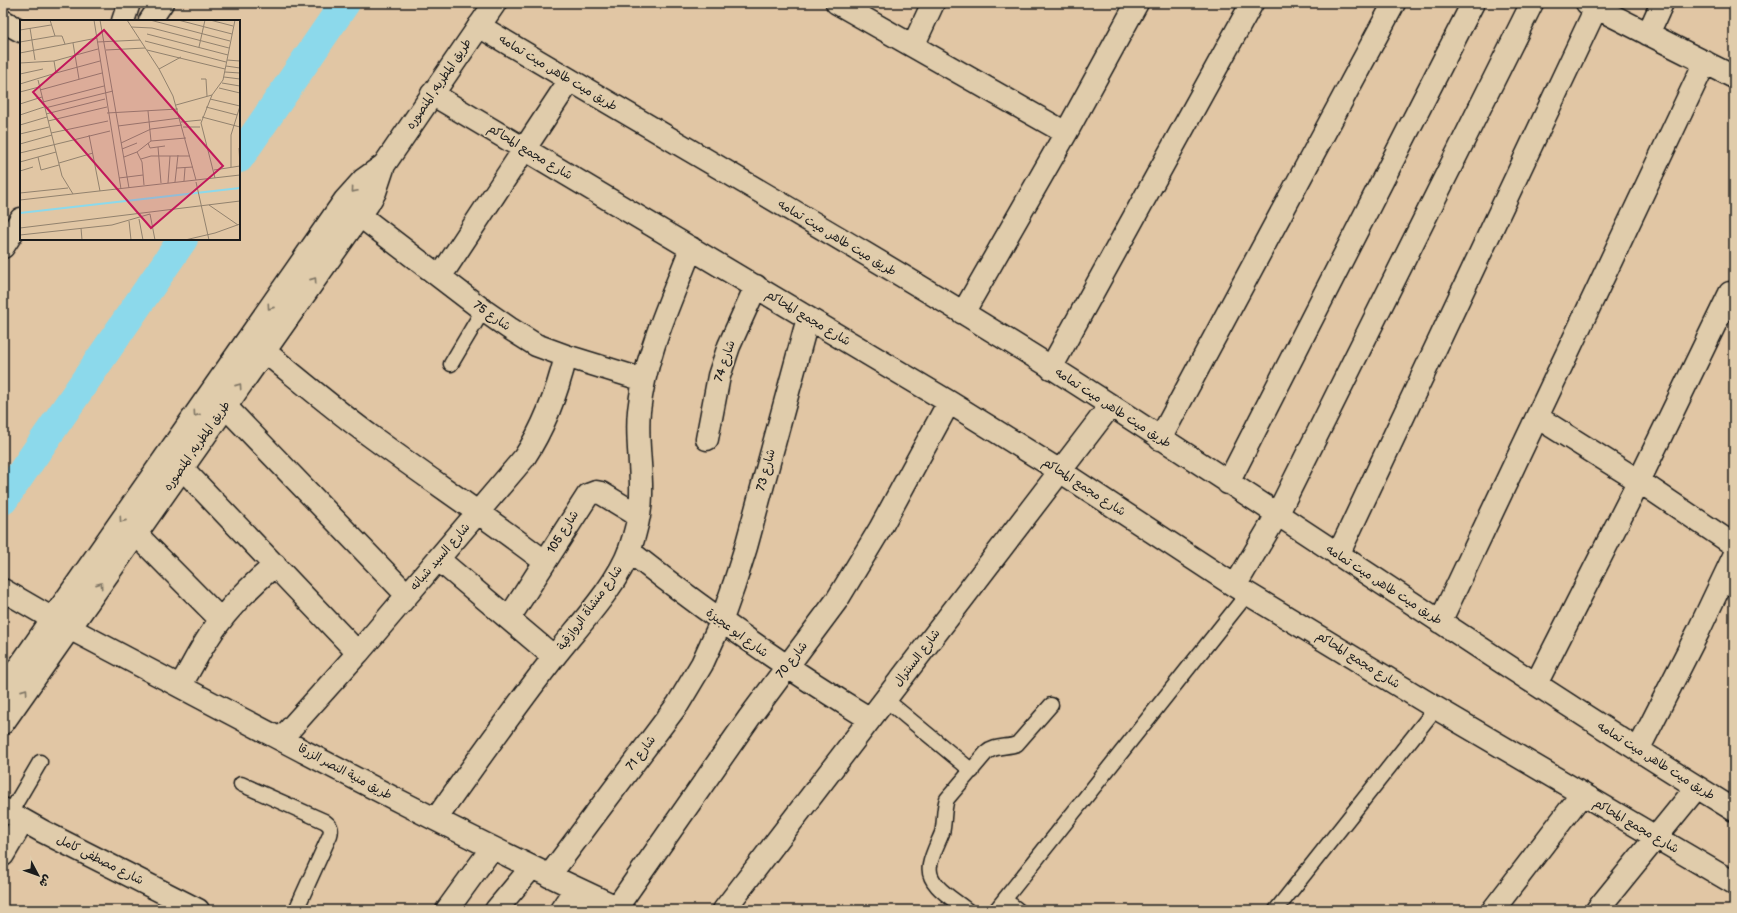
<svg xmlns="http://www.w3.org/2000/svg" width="1737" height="913" viewBox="0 0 1737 913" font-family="'Balsamiq Sans','Playpen Sans Arabic',sans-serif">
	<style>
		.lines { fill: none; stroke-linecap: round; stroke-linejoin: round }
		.canal { stroke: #8cd9eb; stroke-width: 30 }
		.lane-casing { stroke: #1c1c1c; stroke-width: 17 }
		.street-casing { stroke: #1c1c1c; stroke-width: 25 }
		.secondary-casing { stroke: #1c1c1c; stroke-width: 25 }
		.lane { stroke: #e0ccab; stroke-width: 14 }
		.street { stroke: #e0ccab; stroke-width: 22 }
		.secondary { stroke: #e0ccab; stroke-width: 22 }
		.oneway { stroke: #7e7464 }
		.labels { text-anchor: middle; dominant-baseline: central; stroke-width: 3.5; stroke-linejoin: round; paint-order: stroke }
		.street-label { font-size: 12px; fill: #1c1c1c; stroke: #e0ccab }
		.inset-river { fill: none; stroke: #8cd9eb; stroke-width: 2 }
		.inset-road { fill: none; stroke: #92826e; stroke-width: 1 }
		.view { fill: #c2185b; fill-opacity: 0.15; stroke: #c2185b; stroke-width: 2 }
		.inset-edge { fill: none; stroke: #1c1c1c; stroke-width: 2 }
	</style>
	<rect width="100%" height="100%" fill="#e1c6a4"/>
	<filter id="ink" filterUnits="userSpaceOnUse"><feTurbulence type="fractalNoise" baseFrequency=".025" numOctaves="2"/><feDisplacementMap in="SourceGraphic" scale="8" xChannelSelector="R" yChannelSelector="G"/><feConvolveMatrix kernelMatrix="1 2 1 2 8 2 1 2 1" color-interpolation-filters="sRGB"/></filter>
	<g filter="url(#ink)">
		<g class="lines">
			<!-- canal -->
			<path class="canal" d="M239 158 345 3
				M3 500 183 239"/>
			<defs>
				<path id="lane" d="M451 364 483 310
					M885 699 972 771
					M241 784 324 821C330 825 332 828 330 835L296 910
					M10 813 40 762
					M1005 900 1018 910
					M967 910C954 899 926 885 930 865 932 854 938 843 942 833 945 822 943 810 947 799L986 753C995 745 1006 748 1017 744L1051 705
					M996 910 1248 593
					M1276 910 1436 708"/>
				<path id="street" d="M837 3 1066 133
					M1587 3 1734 77
					M3 21 21 31
					M123 21 129 3
					M479 26C670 140 865 250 1054 369 1282 514 1504 668 1734 810
					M1648 34 1662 3
					M913 46 933 3
					M432 94 949 402 1060 471 1235 586 1436 708 1734 883
					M359 215 483 310 509 328 536 345 566 356 644 380
					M440 277 570 80
					M963 313 1066 133 1137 3
					M264 351C300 380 335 410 372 437 429 479 488 518 544 561
					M1051 368 1252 3
					M225 406 407 595
					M1537 417 1639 481 1734 545
					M707 439 719 376 729 346 756 286
					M1160 439 1394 3
					M182 468 358 653
					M1228 483 1473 3
					M136 534 221 620
					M629 551C706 612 786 668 870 719
					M1338 555 1596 8
					M438 559 554 657
					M1235 586 1277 515 1532 3
					M3 590 53 619
					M509 618 588 495 596 492 601 493 639 516
					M1440 622 1705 62
					M69 628C253 724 435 824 623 910
					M1536 684 1639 481 1730 293 1734 295
					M180 686C189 672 196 657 205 643 223 613 248 588 275 565
					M281 739 358 653 524 458C545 426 557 393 566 356
					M1638 750 1698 632 1734 556
					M3 809 42 831 198 910
					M436 819C474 765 513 710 554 657 579 625 617 586 630 549 636 531 641 513 641 495 642 467 636 439 639 411 645 354 671 301 691 248
					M3 855 23 821
					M549 876 678 704 702 664 721 622 734 585 746 547 808 318
					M617 907 749 718 837 600 880 529 949 402
					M447 910 492 848
					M496 910 532 867
					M561 910 576 888
					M724 910 1110 406
					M1493 910 1582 794
					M1597 910 1697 787"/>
				<path id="secondary" d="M150 21 162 3
					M3 247 21 219
					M3 690 345 200 363 180 384 165
					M3 723 368 204 375 192 384 165 495 3"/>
			</defs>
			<!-- lane casing -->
			<use href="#lane" class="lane-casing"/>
			<!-- street casing -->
			<use href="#street" class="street-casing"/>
			<!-- secondary casing -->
			<use href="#secondary" class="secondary-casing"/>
			<!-- lane -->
			<use href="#lane" class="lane"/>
			<!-- street -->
			<use href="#street" class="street"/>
			<!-- secondary -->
			<use href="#secondary" class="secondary"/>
		</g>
		<!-- one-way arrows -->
		<defs><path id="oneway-chevron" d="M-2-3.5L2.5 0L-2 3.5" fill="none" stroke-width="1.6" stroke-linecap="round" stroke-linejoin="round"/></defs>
		<g class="oneway">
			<use href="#oneway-chevron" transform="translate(354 190) rotate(131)"/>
			<use href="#oneway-chevron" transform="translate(314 280) rotate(-55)"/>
			<use href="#oneway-chevron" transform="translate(270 307) rotate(125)"/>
			<use href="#oneway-chevron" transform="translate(239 386) rotate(-55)"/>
			<use href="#oneway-chevron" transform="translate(196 414) rotate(125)"/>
			<use href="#oneway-chevron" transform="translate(122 520) rotate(125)"/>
			<use href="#oneway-chevron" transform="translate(100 585) rotate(-55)"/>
			<use href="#oneway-chevron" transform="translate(25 691) rotate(-55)"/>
		</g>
	</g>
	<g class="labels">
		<!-- street labels -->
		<g class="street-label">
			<text transform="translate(558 73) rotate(31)">طريق ميت طاهر, ميت تمامه</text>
			<text transform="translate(439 84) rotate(-56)">طريق المطريه, المنصوره</text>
			<text transform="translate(530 152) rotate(31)">شارع مجمع المحاكم</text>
			<text transform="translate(837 238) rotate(31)">طريق ميت طاهر, ميت تمامه</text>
			<text transform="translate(492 316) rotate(35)">شارع 75</text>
			<text transform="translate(808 318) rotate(31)">شارع مجمع المحاكم</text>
			<text transform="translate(725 361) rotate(-72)">شارع 74</text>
			<text transform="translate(1113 408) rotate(33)">طريق ميت طاهر, ميت تمامه</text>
			<text transform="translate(197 446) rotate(-55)">طريق المطريه, المنصوره</text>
			<text transform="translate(766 470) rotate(-75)">شارع 73</text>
			<text transform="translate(1084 487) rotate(33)">شارع مجمع المحاكم</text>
			<text transform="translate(563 532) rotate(-58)">شارع 105</text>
			<text transform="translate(440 557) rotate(-49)">شارع السيد شبانه</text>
			<text transform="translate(1384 585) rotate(33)">طريق ميت طاهر, ميت تمامه</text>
			<text transform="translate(590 608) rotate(-54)">شارع منشأة الروازقية</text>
			<text transform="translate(737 633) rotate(36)">شارع ابو عجيزة</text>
			<text transform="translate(917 658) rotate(-53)">شارع السنترال</text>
			<text transform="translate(792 660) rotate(-52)">شارع 70</text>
			<text transform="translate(1358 660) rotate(32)">شارع مجمع المحاكم</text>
			<text transform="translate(641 753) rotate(-53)">شارع 71</text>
			<text transform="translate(1656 761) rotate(32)">طريق ميت طاهر, ميت تمامه</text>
			<text transform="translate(345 772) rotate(28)">طريق منية النصر الزرقا</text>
			<text transform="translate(1636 826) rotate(30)">شارع مجمع المحاكم</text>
			<text transform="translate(100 860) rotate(27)">شارع مصطفى كامل</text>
		</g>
	</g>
	<!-- overview -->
	<g transform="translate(20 20)">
		<rect width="220" height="220" fill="#e1c6a4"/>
		<path class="inset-river" d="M0 193 220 168"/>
		<path class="inset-road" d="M30 0 35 16H42L45 24M74 0 101 169M80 0 109 168M107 0 139 49 153 76 176 160M130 0 210 21M158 0 212 14M190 0 213 6M111 7 132 8 209 28M10 8 15 40M0 10 31 5M127 14 208 35M125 21 206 42M0 22 35 16M77 22 120 20M53 23 59 59M179 27 185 0M86 30 125 28M127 30 205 49M0 33 77 18M207 40 220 41M34 41 36 53 80 41M0 43 34 41 78 29M206 46 220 48M139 49 161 37M205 52 220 53M0 54 23 49M204 57 220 59M181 59H186L187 76M18 60 42 156 53 174M202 63 220 66M0 64 36 53M199 68 220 73M20 70 82 53M0 72 19 67M190 79 220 86M23 82 84 66M0 84 22 77M156 85 192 75M186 87 217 95M25 88 93 71M128 91 131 121M87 93 158 89M26 94 85 79M0 95 24 87M182 97 220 107M28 101 87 87M161 102 181 100M0 105 27 97M98 106 160 98M163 107H180M31 113 88 101M0 114 29 107M69 115 80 171M101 123 131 109 162 105M128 123 130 128 145 126M0 124 32 115M138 127 141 163M219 128 220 146M102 129 117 123M117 132 122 142 124 165M0 133 90 111M18 137 21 150 39 145M104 137 117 132 131 121 166 118M121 139 131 136H170M0 142 36 132M39 143 73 133M211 147V115L220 86M157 148 173 147M194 150 220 146M0 151 13 147M99 158 123 155M195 158 181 103 192 75 203 60 215 0M164 161 165 148M155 162 158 135M176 162 189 220M148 163 150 136M0 173 48 168M0 180 220 155M189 185 218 205M119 199 123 220M109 201 111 220M0 208 220 181M61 208 62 220M0 215 92 205 130 194 135 220M165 220 195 213 220 204"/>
		<path class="view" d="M84 10 203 146 131 208 13 72Z"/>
		<rect width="220" height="220" class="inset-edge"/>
	</g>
	<!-- margin -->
	<rect width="1737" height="913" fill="none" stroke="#e0ccab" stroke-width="16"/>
	<rect x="8" y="8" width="1721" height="897" fill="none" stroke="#1c1c1c" stroke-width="1.5" filter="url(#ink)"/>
	<!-- north arrow -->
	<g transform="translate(38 875) rotate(131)" stroke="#e0ccab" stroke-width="3" paint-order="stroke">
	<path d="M0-3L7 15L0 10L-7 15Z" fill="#1c1c1c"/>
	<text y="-6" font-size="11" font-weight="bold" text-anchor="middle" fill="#1c1c1c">ش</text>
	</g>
</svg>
